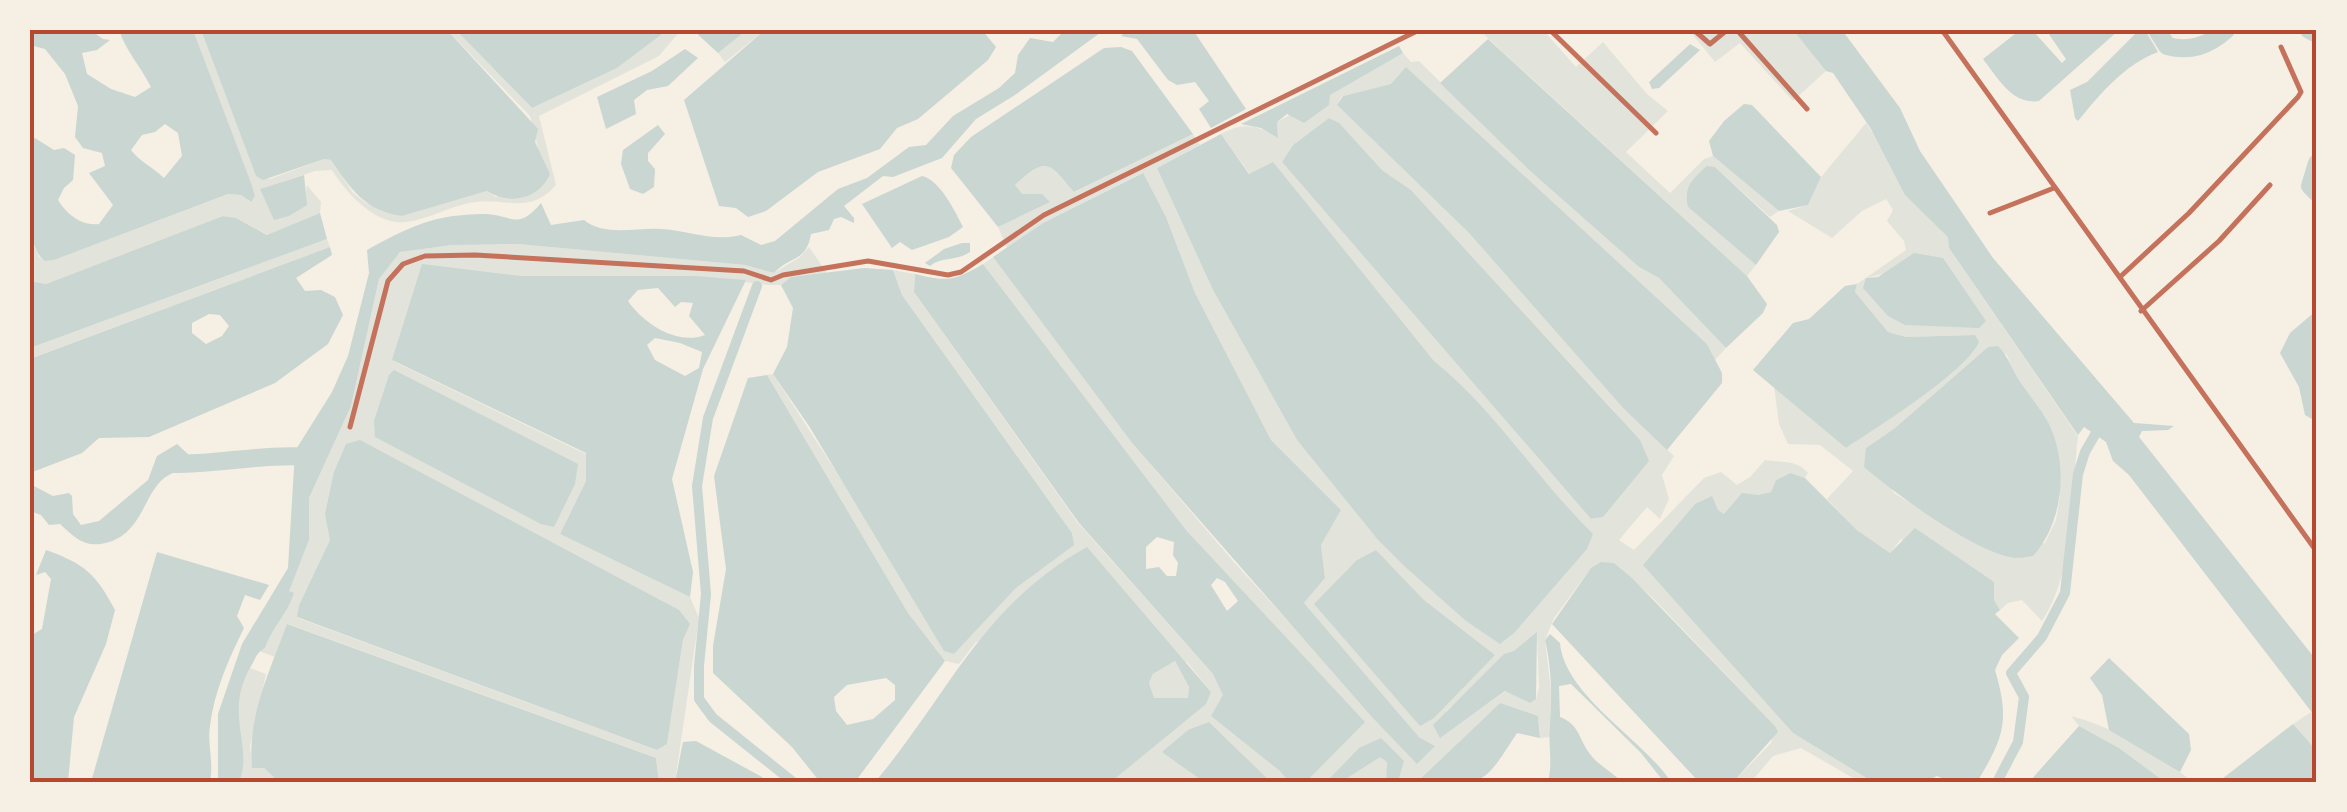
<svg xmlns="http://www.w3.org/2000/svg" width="2347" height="812" viewBox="0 0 2347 812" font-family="'Libre Baskerville',serif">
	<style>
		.green { fill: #e2e4dc; fill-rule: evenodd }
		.water { fill: #c9d6d2; fill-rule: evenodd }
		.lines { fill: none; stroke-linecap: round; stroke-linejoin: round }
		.canal { stroke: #c9d6d2; stroke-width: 10 }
		.river { stroke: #c9d6d2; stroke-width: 18 }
		.minor { stroke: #c5725c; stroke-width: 5 }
		.tertiary { stroke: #c5725c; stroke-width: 5 }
		.neatline { fill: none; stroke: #b5482f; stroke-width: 4 }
	</style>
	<rect width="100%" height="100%" fill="#f6efe4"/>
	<!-- green -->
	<path class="green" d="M193 30H201L256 176 270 179 324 159 331 160 353 193 366 203 402 216 487 191 496 197 550 174 541 159 530 116 447 30H456L532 108 617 68 661 35V30H681L659 56 539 116 556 185C530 215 506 198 475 202 452 205 430 219 406 222 376 226 346 193 332 170L315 171 261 189 305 197 307 185 321 202 320 213 268 235 236 218 223 216 46 284 34 283 30 269V236L39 257 46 261 54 260 228 194 241 195 250 202 255 196Z
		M747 30H765L725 62 718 53Z
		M1479 30H1543L1576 67 1603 42 1647 94 1668 111 1626 152 1670 193 1704 159 1713 156 1779 211 1770 217 1715 167 1688 207 1756 265 1747 276Z
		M1689 30H1793L1826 71 1793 101 1740 43 1715 62Z
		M1403 53 1411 62 1419 61 1529 170 1639 267 1659 278 1726 348 1715 360 1707 344 1407 68 1392 84 1342 96 1337 105 1469 233 1623 408 1674 456 1662 475 1669 499 1660 519 1647 507 1619 540 1634 550 1704 478 1721 472 1737 485 1750 477 1765 460C1781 463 1797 459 1808 473L1805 478 1789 473 1776 480 1771 492 1758 495 1724 514 1695 504 1644 565 1793 733 1873 782H1860L1801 748 1773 756 1751 782H1733L1771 743 1775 726 1653 598 1614 563 1591 568 1554 618 1545 640 1553 708 1550 737 1540 738 1539 722 1500 703 1417 782H1398L1404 761 1359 748 1326 782H1306L1364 722 1186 530 983 264 993 257 1132 443 1233 561 1417 763 1434 745 1419 737 1304 603 1325 578 1321 545 1341 510 1271 440 1195 293 1166 217 1142 173 1043 223 1007 248 998 227 1049 202 1041 194 1022 195 1015 185C1050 155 1047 162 1075 192L1193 134 1200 145 1157 168 1213 290 1297 440 1378 540 1402 564 1592 534C1537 479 1495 410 1434 361L1273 163 1250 174 1221 134C1244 122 1255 125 1278 137L1277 122ZM1329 118 1339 124 1382 170 1411 190 1615 412 1603 517 1591 519 1282 162 1293 145ZM1376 550 1424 600 1495 655 1487 662 1357 560ZM1537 633 1539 688 1536 699 1506 691 1440 737 1447 710Z
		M1866 123 1929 215 1949 237V248L2078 436C2071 495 2075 571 2042 621L2022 600 2008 603 2000 610 1994 600 1901 539 1890 553 1857 530 1827 499 1853 471 1820 445 1788 444 1779 424 1774 386 1846 448 1952 372 1975 335 1906 337 1888 332 1855 292 1857 284 1906 250 1904 241 1887 221 1893 210 1886 199 1862 211 1832 238 1788 211 1808 205 1821 177ZM1940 260 1979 327 1866 278ZM1988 347 2007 355 2060 496 2056 520 2045 543 1993 551 1955 531 1894 493 1866 448 1895 428Z
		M327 239 330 247 30 359V348Z
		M518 244 745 265 774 273 800 257 809 247 827 273 791 277 781 285H768L695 276H521L393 361 586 454V481L560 534 690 597 699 618 675 782H659L656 758 288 624 275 657 259 651 265 648C272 627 287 615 293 593L288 592 309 540V498L351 406 379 279C384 270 390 260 398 254 418 240 492 245 518 244ZM330 540 689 624 683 640 667 744 657 750 298 618 299 605Z
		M893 270 915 274 914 292 1078 523 1213 674 1224 695 1289 782H1271L1209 722 1199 778 1204 782H1111L1205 704 1211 692 1187 662 976 642 959 664 945 661 908 613 767 375 773 374 954 654 1016 588 1073 545 1072 533 902 295Z
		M1175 661 1189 687 1188 698H1154L1149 683 1153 674Z
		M250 668 266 674 250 746 252 768H264L279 782H239C253 746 223 707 250 668Z
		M2311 712 2317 719V751L2293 724Z
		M2071 716C2115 727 2157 754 2193 782H2165L2119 748 2079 726Z
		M1380 756 1387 762 1386 782H1341Z"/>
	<!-- water -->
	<path class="water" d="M30 30H98L96 34 103 39 110 40 97 50 82 53 87 74 111 89 135 97 151 87C141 67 126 51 119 30H193L251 183 255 196 251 202 241 195 228 194 54 260 45 261C21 245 30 164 30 135L54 150 64 148 75 155 73 180 64 188 58 200C67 215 82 226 99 224L113 205 89 173 105 166 102 153 83 148 75 137 78 106 65 74 45 49 30 45ZM165 124 178 133 182 156 164 178C153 167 140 162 131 150L142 135 155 132Z
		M201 30H447L538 129 535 142 550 174C539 200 508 205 487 191L402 216C365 211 350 188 331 160L324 159 263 180 256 176Z
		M456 30H661V35L617 68 532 108Z
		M693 30H747L718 53Z
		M765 30H982L996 47 988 60 918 119 897 128 880 149 818 172 766 211 748 217 736 208 719 206 684 100Z
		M1065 30H1104L1015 95 976 119 942 158 893 177 883 176 844 206 854 218V223L841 217 834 219 829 230 811 234C806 263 790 255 774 273L745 265 518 244 451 245 400 252 379 279 351 406 309 498V540L289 591 294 593C287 615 272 627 265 648 256 653 256 658 251 666 223 714 254 745 239 782H218V714L242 644 288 568 295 451 332 392 348 356 369 273 367 250C392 236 418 222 447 217 459 215 474 214 486 214 512 215 518 231 541 203L551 225 584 220C604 237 638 227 662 229 690 231 713 242 741 235L761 245 775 241 838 189 867 178 909 147 926 145 953 116 999 88 1015 73 1018 55 1030 38 1053 42Z
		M1127 30H1193L1246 109 1211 128 1199 109 1209 101 1195 82 1177 85 1168 80 1137 39 1121 36Z
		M1793 30H1842L1900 108 1920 151 1993 258 2134 423 2174 426 2168 430 2142 431 2139 437 2317 661V719L2129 475 2113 461 2106 442 2084 427 2078 435 1949 248 1948 237 1905 195 1871 129 1833 73 1826 71Z
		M2020 30 2033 31 2062 63 2066 59 2046 30H2119L2039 101C2012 105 1998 78 1983 59Z
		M2139 30H2145L2158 52C2124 65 2101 93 2078 121L2075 118 2070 90 2087 82Z
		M1488 39 1747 276 1767 304 1763 313 1726 348 1659 278 1639 267 1529 170 1440 83Z
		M1690 44 1700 50 1659 88 1652 89 1649 82Z
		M1399 46 1403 53 1330 95 1329 105 1304 123 1287 114 1277 122 1278 138 1261 128 1241 124Z
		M1121 47 1132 51 1193 134 1074 192C1049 163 1048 155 1015 185L1022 194H1042L1050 202 998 227 951 168 954 155 971 137 1104 48Z
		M685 49 698 58 668 86 647 90 634 100 636 114 606 129 597 97 652 71Z
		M1406 67 1707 344 1722 373V383L1667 450 1623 408 1469 233 1337 105 1343 96 1391 84Z
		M1744 104 1752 105 1821 177 1808 205 1779 211 1713 156 1709 141 1724 121Z
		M1329 118 1339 123 1382 170 1411 190 1640 440 1649 461 1603 517 1591 519 1282 162 1293 145Z
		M658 125 665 134 648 153V161L655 169 654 187 643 194 630 189 621 164 623 150Z
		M1221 134 1249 174 1273 162 1434 361C1495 410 1537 479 1593 534L1587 549 1514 633 1500 644 1466 621 1402 564 1378 540 1297 440 1213 290 1157 168Z
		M1707 166 1715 167 1777 225 1779 232 1756 265 1688 207C1683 187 1693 178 1707 166Z
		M1143 173 1166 217 1195 293 1271 440 1341 510 1321 545 1325 578 1304 603 1419 737 1435 746 1417 764 1372 717 1132 443 993 257 1043 223Z
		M304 175 307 205 289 216 274 220 260 189Z
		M922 176C940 180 955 211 963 227L949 237 912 250 900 242 892 248 862 204Z
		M320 213 327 239 30 348V269L34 282 46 284 223 216 236 218 267 235Z
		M962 243H970V252C955 262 942 256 930 266L925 263 944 249Z
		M330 247 332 255 296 278 305 291 321 290 335 297 343 315 328 344 275 383 149 437 99 438 82 453 30 473V359ZM209 314 220 315 229 326 222 336 206 344 192 333V323Z
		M1914 253 1943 258 1986 321 1979 328 1905 325 1888 316 1863 288 1866 278 1878 277Z
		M422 264 521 276H695L746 280 703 369 672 479 693 572 690 597 560 534 586 481V453L392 360ZM658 288 675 307 681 302 693 303 689 316 705 335C677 346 643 323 628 301L638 290ZM655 338 680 343 702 352 699 368 685 376 655 360 647 345Z
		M983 264 1186 530 1365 722 1306 782H1289L1280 771 1211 716 1223 695 1213 674 1079 523 914 292 915 274C947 282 954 281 983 264ZM1157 537 1174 542 1173 555 1178 563 1176 576H1167L1159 567 1146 569V547ZM1217 578 1225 582 1238 601 1227 611 1211 585Z
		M864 268 893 270 902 295 1072 533 1074 545 1016 588 954 654 944 651 809 426 773 374 787 347 793 308 781 285 791 277Z
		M1857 284 1855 292 1888 332 1906 337 1975 335 1979 342C1966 372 1876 428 1846 448L1753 370 1793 323 1809 319 1845 286Z
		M2317 310V422L2305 415 2299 387 2280 353 2290 333Z
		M1998 346C2008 356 2011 367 2018 379 2028 394 2041 409 2049 424 2069 466 2063 523 2033 556 2026 557 2017 559 2010 557 1970 549 1896 494 1864 467L1866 448 1895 428 1988 347Z
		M394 370 578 464 575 484 554 527 541 524 375 437 374 421 389 375Z
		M767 375 908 613 945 661 855 782H820L792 747 713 673V646L726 569 714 476 748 378ZM886 678 895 685V700L873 719 847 725 836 711 834 697 847 685Z
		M360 440 679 610 690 624 683 640 667 744 657 750 297 617 299 605 330 540 325 514 334 472 346 444Z
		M177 444 190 456 197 470C190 471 180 470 173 473 144 484 146 531 109 542 86 549 76 539 60 524L49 525 41 515 30 511V484L53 496 69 493 72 496 73 514 81 525 99 521 148 480 157 456Z
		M1790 473 1805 478 1857 530 1890 553 1915 528 1994 582V600L2000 610 1995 614 2019 638 2002 655 1995 670C2010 721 2004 737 1977 782H1951L1937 776 1925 782H1873L1793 733 1643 565 1695 504 1712 496 1718 510 1724 514 1742 493 1758 495 1771 492 1776 480Z
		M1087 547 1211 692 1206 704 1111 782H875C948 696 981 606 1087 547ZM1175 661 1189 687 1188 698H1154L1149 683 1153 674Z
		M46 550C85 564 96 574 115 610L106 644 74 717 68 782H30V636L42 629 51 579 45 572 36 575Z
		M1376 550 1424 600 1495 655 1434 718 1420 726 1314 604 1357 560Z
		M157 552 269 585 260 600 245 595 237 616 244 628C229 658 214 692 210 726 207 745 214 760 210 782H91Z
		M1601 562 1614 563 1632 578 1775 726 1778 732 1733 782H1699L1552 624 1591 568Z
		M287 624 656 758 659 782H279L264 768H252C247 716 270 671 287 624Z
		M1537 632 1536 699 1530 703 1505 691 1440 738 1433 725 1504 654 1514 651Z
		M1550 634 1560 643C1564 695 1644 740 1671 782H1664L1641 753 1571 684 1559 686 1560 717C1580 725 1578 738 1590 754 1598 765 1612 772 1622 782H1548C1553 762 1548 747 1550 727 1552 697 1552 669 1545 640Z
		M2109 658 2189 734 2191 750 2180 772 2109 730 2102 695 2090 678Z
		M1500 703 1538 716 1540 738 1517 733C1479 792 1485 782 1417 782Z
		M1209 722 1271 782H1204L1162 752 1188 730Z
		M2293 724 2317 751V782H2218Z
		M2079 726 2119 748 2165 782H2029Z
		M1381 738 1404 761 1398 782H1386L1387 762 1380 757 1341 782H1326L1359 748Z
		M696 741 762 777 767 782H675L683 742Z"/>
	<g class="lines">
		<!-- canal -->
		<path class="canal" d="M757 286 708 418 697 486 706 594 699 666V699L713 718 793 782
			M1997 782 2018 742 2024 697 2011 673 2042 637 2065 593 2078 474 2085 452 2100 426"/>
		<!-- river -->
		<path class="river" d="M2157 30 2167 46C2190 52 2208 46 2226 30
			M2309 30 2317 34
			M2317 163 2310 186 2317 193
			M174 464C221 464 267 453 313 457"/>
		<!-- minor -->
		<path class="minor" d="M1550 30 1656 133
			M1694 30 1710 44 1727 30
			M1737 30 1807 109
			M1990 213 2054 188
			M2120 277 2189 213 2298 97 2301 92 2281 47
			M2141 311 2219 241 2270 185
			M350 427 388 281 403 264 425 256 475 255 744 271 771 280 783 275 868 261 948 275 961 272 1044 215 1419 30"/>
		<!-- tertiary -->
		<path class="tertiary" d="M1942 30 2317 552"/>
	</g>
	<!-- border -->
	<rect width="2347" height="812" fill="none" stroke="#f6efe4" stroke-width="65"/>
	<rect x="32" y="32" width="2282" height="748" class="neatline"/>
</svg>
